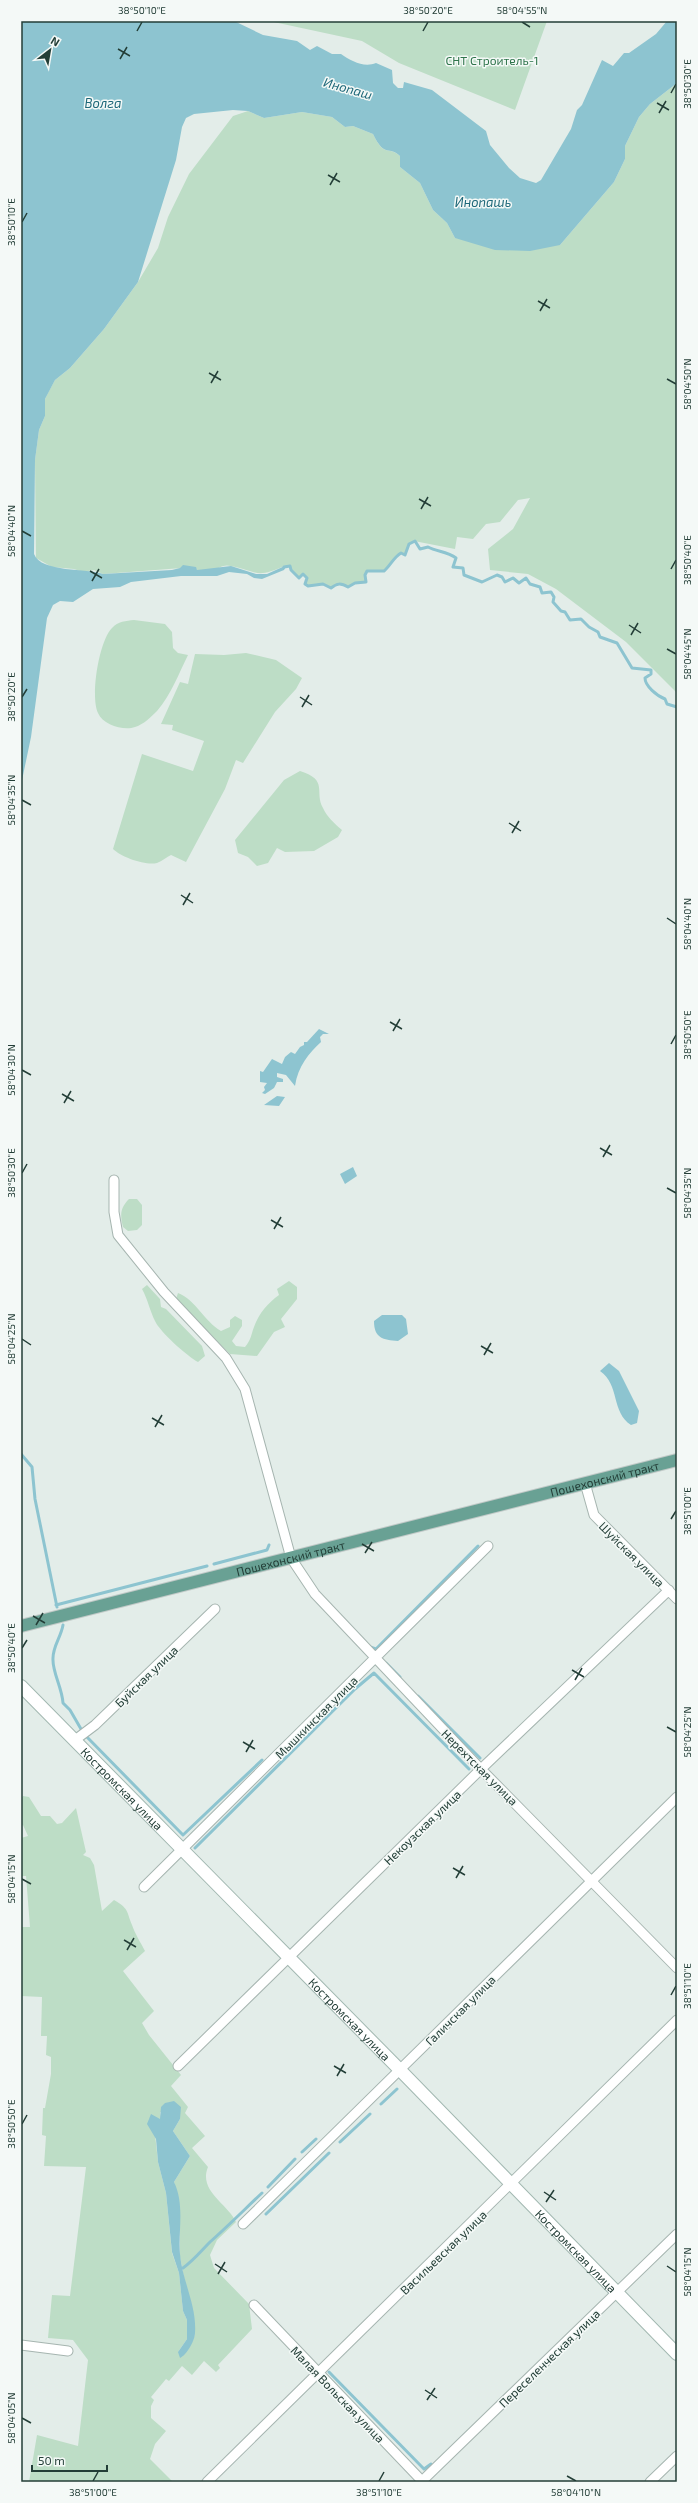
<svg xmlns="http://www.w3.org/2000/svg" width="698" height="2503" viewBox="0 0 698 2503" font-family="'Exo 2',sans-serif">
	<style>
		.green { fill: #bdddc6; fill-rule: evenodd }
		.water { fill: #8dc4d0 }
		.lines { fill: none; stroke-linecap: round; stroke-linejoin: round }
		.stream { stroke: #8dc4d0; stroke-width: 3 }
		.street-casing { stroke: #a6b5b0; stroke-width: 11 }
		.secondary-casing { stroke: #a2b8b1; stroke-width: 14 }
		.primary-casing { stroke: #c1c9c7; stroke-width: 14 }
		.street { stroke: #fff; stroke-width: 9 }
		.secondary { stroke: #fff; stroke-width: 12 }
		.primary { stroke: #69a194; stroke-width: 12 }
		.ticks { fill: none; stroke: #233e37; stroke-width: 1.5 }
		.labels { text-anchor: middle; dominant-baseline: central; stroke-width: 3; stroke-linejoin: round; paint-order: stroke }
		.park-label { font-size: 12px; fill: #2e744b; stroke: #f4f9f7 }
		.street-label { font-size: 12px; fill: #233e37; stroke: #f4f9f7 }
		.water-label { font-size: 13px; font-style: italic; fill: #1e6879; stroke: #f4f9f7 }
		.neatline { fill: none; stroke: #233e37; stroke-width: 1.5 }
		.ticks-label { font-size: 10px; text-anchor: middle; fill: #233e37 }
	</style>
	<rect width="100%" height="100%" fill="#e3ede9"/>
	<!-- green -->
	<path class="green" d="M269 21H547L515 110 399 63 362 41Z
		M677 83V693L626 642 556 589 528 574 490 570 488 549 513 529 530 498 518 500 500 522 486 524 473 539 457 537 455 549 414 541 409 544 405 555 401 553C394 557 390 566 384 571H367L365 575 366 582 355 583 348 587C341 583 337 583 331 588L323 584 308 586 305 584 307 578 303 574 299 578 291 570 290 566 287 565C255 579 260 572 231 566 223 564 220 568 213 570 208 571 202 570 197 570L195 567 103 574 94 570 83 572 74 569 52 567 36 558 35 460 39 430 45 416V399L49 391 55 380 70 368 104 329 138 282 158 248 168 217 189 174 233 116 248 111 264 118 302 112 332 117 345 127 353 126 373 134C385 159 388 145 400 156V167L420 183 433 210 447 223 455 238 560 245 614 182 625 159V146L639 117 650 104Z
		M134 620 165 624 172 632 173 648 178 653 188 655C179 673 171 695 157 711 152 716 143 725 135 727 124 731 103 725 98 713 90 696 99 641 112 628 118 621 126 621 134 620Z
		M246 653 276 660 302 678 296 689 275 712 243 763 236 760 225 789 186 862 171 855C167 857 162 861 157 863 146 866 121 857 113 849L142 754 193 771 204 741 172 730 173 725 161 724 180 682 188 684 195 654 224 655Z
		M300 771C329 780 314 792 323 808 327 817 334 823 342 830L338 837 314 851 285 852 277 848 268 863 257 866 248 857 238 853 235 840 284 780Z
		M129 1199H137L142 1205V1225L137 1230 128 1231 123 1227C120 1215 120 1208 129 1199Z
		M289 1281 297 1287V1299L281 1319 285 1327 274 1332 257 1356 230 1354 176 1299 178 1293C196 1300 204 1321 221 1331L230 1327V1320L235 1316 242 1320V1326L232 1341 236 1346 245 1347C251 1340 251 1335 254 1327 259 1313 268 1303 279 1295L277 1289Z
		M147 1285 160 1299 161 1307 166 1309 202 1346 205 1356 198 1362C187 1356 160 1332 155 1321 150 1311 148 1300 142 1289Z
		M23 1796 29 1797 41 1816H50L57 1824 62 1823 76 1808 86 1852 83 1855 90 1858 94 1865 102 1911 114 1900C129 1909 126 1910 132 1925 135 1934 141 1943 145 1951L123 1971 154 2011 142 2023 149 2035 181 2075 171 2086 188 2107 185 2113 205 2136 192 2148 208 2167C198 2191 228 2204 236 2222L217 2240 210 2255 214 2268 249 2304 252 2329 218 2365 220 2368 216 2372 204 2361 192 2375 182 2366 169 2381 166 2379 151 2397 154 2400 151 2406V2418L166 2431 155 2444 150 2459 173 2482H29L37 2435 78 2446 88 2360 73 2340 48 2338 52 2295 70 2296 86 2167 44 2166 46 2136 42 2135 43 2108H45L51 2074V2057L46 2055 47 2036H41L42 1997 21 1996 22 1927H30L26 1876H21V1838L28 1836 23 1825 21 1826V1799ZM160 2112 180 2119 173 2131 190 2156 174 2182 180 2209V2257L195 2334 193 2340 178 2352 187 2339V2320L183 2311 179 2273 172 2253 166 2193 158 2162 155 2134 158 2119H161Z"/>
	<!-- water -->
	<path class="water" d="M21 21H234L263 35 297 41 310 50 317 46 332 54H341C351 61 364 68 376 63L392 70 393 83 398 88H403L404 82 432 90 486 131 490 145 509 168 520 178 536 183 541 180 571 129 577 110 582 105 602 60 613 66 624 53H629L656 34 667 21H677V83L650 104 639 117 625 146V159L614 182 560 245 530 251 495 250 455 238 447 223 433 210 420 183 400 167V156C389 145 385 159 373 134L353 126 345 127 332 117 302 112 264 118 248 111 233 110 194 114 186 118 182 127 176 160 138 282 104 329 70 368 55 380 45 399V416L39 430 35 460 34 554C41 573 88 568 103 574L172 570 180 568 183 565 196 567 197 570 231 566 256 574H267L287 565 284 570 262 579 254 578 247 574 229 572 217 576H181L131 582 120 587 93 589 73 602 60 601 53 605 47 618 31 737 21 785Z
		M319 1029 329 1034H323L320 1037 321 1042C309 1053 298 1066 295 1086L286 1075 277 1073V1077L283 1079V1082H277L274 1088 265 1094 262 1093 265 1090 264 1087 267 1083 260 1082V1071L263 1072 272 1059 282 1064 285 1057 291 1052 295 1054 300 1047 304 1045V1042H307Z
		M277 1096 285 1097 279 1106 264 1105Z
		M353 1167 357 1176 345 1184 340 1174Z
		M382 1315H402L406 1319 408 1334 398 1341C383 1340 374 1338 374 1321Z
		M609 1363 619 1371 639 1411 637 1423 631 1425C611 1412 620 1385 600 1371Z
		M174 2101 181 2107 180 2119 173 2131 190 2156 174 2182C185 2205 178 2231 180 2254 182 2280 197 2306 195 2333 195 2340 187 2355 180 2358L178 2352 187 2339V2320L183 2311 179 2273 172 2252 166 2193 158 2162 156 2139 147 2124 151 2114 160 2119 161 2107 165 2103Z"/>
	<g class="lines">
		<!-- stream -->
		<path class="stream" d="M284 567 290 566 291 570 299 578 303 574 307 578 305 584 308 586 323 584 331 588C337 583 341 583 348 587L355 583 366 582 365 575 367 571H384C390 566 394 557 401 553L405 555 409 544 415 541 420 549 428 547C437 552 447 551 456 558L453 567 463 568 464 575 482 582 497 575 502 577 505 582 513 578 519 583 526 578 530 584 540 587 542 593 551 592 554 597 553 602 561 611 565 612 570 620 581 619 589 627 598 632 600 637 617 643 632 668 651 670V674L645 678C645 686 657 696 665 699L667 704 677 707
			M21 1454 32 1467 35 1499 57 1607
			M214 1564 267 1550 269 1545
			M56 1605 207 1566
			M63 1625C61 1637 53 1646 53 1658 52 1672 62 1687 63 1703L70 1710 81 1729
			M370 1647 376 1649 478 1546
			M386 1663 400 1677
			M418 1696 480 1758
			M85 1735 183 1835 262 1760
			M195 1848 355 1689 374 1673 469 1769
			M381 2104 397 2089
			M340 2142 370 2114
			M302 2152 316 2139
			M268 2187 295 2159
			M266 2214 329 2153
			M183 2268C194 2260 201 2251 210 2242 228 2226 245 2209 262 2193
			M329 2372 424 2469 431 2464"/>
		<defs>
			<path id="street" d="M114 1180V1212L118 1235 164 1292 226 1358 245 1389 291 1558 315 1594 475 1763 677 1968
				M585 1483 594 1515 677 1599
				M75 1740 95 1725 215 1609
				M144 1887 488 1546
				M178 2066 481 1769 669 1590
				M243 2224 677 1797
				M254 2305 423 2482
				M21 2345 68 2351
				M207 2482 677 2020
				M421 2482 677 2234
				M650 2482 677 2456"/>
			<g id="secondary">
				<path id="s1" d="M21 1686 400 2070 677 2354"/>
			</g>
			<g id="primary">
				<path id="s2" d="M21 1626 677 1460"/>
			</g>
		</defs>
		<!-- street casing -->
		<use href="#street" class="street-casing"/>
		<!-- secondary casing -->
		<use href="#secondary" class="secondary-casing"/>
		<!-- primary casing -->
		<use href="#primary" class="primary-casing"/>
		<!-- street -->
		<use href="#street" class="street"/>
		<!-- secondary -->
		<use href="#secondary" class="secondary"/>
		<!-- primary -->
		<use href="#primary" class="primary"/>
	</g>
	<!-- ticks -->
	<path class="ticks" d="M522 22 530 27M137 31 142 22M423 31 428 22M118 49 130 56M120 59 127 47M671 93 676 84M657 103 669 110M659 113 666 101M328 175 340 182M330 185 337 173M22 222 27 213M538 301 550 308M540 311 547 299M209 373 221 380M667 379 676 384M211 383 218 371M419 499 431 506M421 509 428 497M22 531 31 536M671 569 676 560M90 571 102 578M92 581 99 569M629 625 641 633M631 635 638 623M667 649 676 654M22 697 27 689M300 697 312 705M302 707 309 695M22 800 31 805M509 823 521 831M512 833 519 821M181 895 193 903M183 905 190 893M667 918 676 924M390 1022 402 1029M393 1031 400 1019M671 1044 676 1035M22 1070 31 1075M62 1094 74 1101M64 1103 71 1091M600 1148 612 1155M603 1157 610 1145M22 1173 27 1164M667 1188 676 1193M271 1220 283 1227M274 1229 281 1217M22 1339 31 1345M481 1346 493 1353M484 1355 491 1343M152 1418 164 1425M155 1427 162 1415M671 1519 676 1511M362 1544 374 1551M365 1553 372 1542M33 1616 45 1623M36 1625 43 1613M22 1648 27 1640M572 1670 584 1677M575 1680 582 1668M667 1727 676 1732M243 1742 255 1749M246 1752 253 1740M453 1868 465 1875M456 1878 463 1866M22 1879 31 1884M124 1940 136 1947M127 1950 134 1938M671 1995 676 1986M334 2066 346 2073M337 2076 344 2064M22 2124 27 2115M544 2192 556 2200M546 2202 554 2190M215 2264 227 2272M667 2266 676 2272M218 2274 225 2262M425 2390 437 2398M427 2400 435 2388M22 2418 31 2423M567 2476 576 2481M93 2481 98 2472M379 2481 384 2472"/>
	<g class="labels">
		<!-- park labels -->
		<g class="park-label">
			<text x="492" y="60">СНТ Строитель-1</text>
		</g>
		<!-- street labels -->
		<g class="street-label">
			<text stroke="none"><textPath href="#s2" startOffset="602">Пошехонский тракт</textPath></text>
			<text transform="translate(632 1554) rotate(45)">Шуйская улица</text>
			<text stroke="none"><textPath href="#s2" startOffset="278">Пошехонский тракт</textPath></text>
			<text transform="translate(146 1676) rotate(-44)">Буйская улица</text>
			<text transform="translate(316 1717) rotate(-45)">Мышкинская улица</text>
			<text transform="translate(480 1767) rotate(45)">Нерехтская улица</text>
			<text stroke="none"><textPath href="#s1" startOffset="144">Костромская улица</textPath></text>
			<text transform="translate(422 1827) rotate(-44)">Некоузская улица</text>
			<text transform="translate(460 2010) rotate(-45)">Галичская улица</text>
			<text stroke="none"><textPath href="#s1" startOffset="468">Костромская улица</textPath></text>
			<text stroke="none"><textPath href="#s1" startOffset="792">Костромская улица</textPath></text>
			<text transform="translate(443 2252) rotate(-44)">Васильевская улица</text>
			<text transform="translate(549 2358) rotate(-44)">Переселенческая улица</text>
			<text transform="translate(338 2394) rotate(46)">Малая Вольская улица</text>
		</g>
		<!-- water labels -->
		<g class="water-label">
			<text transform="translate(348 88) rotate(16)">Инопаш</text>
			<text x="103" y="103">Волга</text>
			<text x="483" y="202">Инопашь</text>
		</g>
	</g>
	<!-- border -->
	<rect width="698" height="2503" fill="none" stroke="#f4f9f7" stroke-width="44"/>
	<!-- north arrow -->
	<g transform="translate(50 50) rotate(31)" stroke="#f4f9f7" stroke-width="3" paint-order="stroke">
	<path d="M0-3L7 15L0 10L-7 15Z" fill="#233e37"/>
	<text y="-6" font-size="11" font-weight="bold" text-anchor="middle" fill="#233e37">N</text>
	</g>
	<!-- scale -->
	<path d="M32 2465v6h75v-6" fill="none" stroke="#233e37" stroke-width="2"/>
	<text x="38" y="2465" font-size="12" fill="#233e37" stroke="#f4f9f7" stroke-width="3" paint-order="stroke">50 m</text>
	<rect x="22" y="22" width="654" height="2459" class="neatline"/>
	<g class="ticks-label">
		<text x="142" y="14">38°50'10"E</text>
		<text x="428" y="14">38°50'20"E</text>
		<text x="522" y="14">58°04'55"N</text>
		<text transform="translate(687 84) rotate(-90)" y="4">38°50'30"E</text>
		<text transform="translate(11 222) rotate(-90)" y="4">38°50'10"E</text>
		<text transform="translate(687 384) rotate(-90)" y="4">58°04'50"N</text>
		<text transform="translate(11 531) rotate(-90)" y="4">58°04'40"N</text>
		<text transform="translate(687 560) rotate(-90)" y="4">38°50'40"E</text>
		<text transform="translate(687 654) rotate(-90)" y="4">58°04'45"N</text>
		<text transform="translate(11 697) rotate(-90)" y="4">38°50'20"E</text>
		<text transform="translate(11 800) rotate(-90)" y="4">58°04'35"N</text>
		<text transform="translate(687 924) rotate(-90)" y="4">58°04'40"N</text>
		<text transform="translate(687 1035) rotate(-90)" y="4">38°50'50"E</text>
		<text transform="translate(11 1070) rotate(-90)" y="4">58°04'30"N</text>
		<text transform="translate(11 1173) rotate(-90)" y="4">38°50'30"E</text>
		<text transform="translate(687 1193) rotate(-90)" y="4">58°04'35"N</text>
		<text transform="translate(11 1339) rotate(-90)" y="4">58°04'25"N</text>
		<text transform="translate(687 1511) rotate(-90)" y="4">38°51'00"E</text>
		<text transform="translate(11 1648) rotate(-90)" y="4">38°50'40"E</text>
		<text transform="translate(687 1732) rotate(-90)" y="4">58°04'25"N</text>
		<text transform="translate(11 1879) rotate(-90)" y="4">58°04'15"N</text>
		<text transform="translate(687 1986) rotate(-90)" y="4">38°51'10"E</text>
		<text transform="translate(11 2124) rotate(-90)" y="4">38°50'50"E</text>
		<text transform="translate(687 2272) rotate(-90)" y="4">58°04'15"N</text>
		<text transform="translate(11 2418) rotate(-90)" y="4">58°04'05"N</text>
		<text x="93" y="2496">38°51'00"E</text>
		<text x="379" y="2496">38°51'10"E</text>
		<text x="576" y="2496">58°04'10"N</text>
	</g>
</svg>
